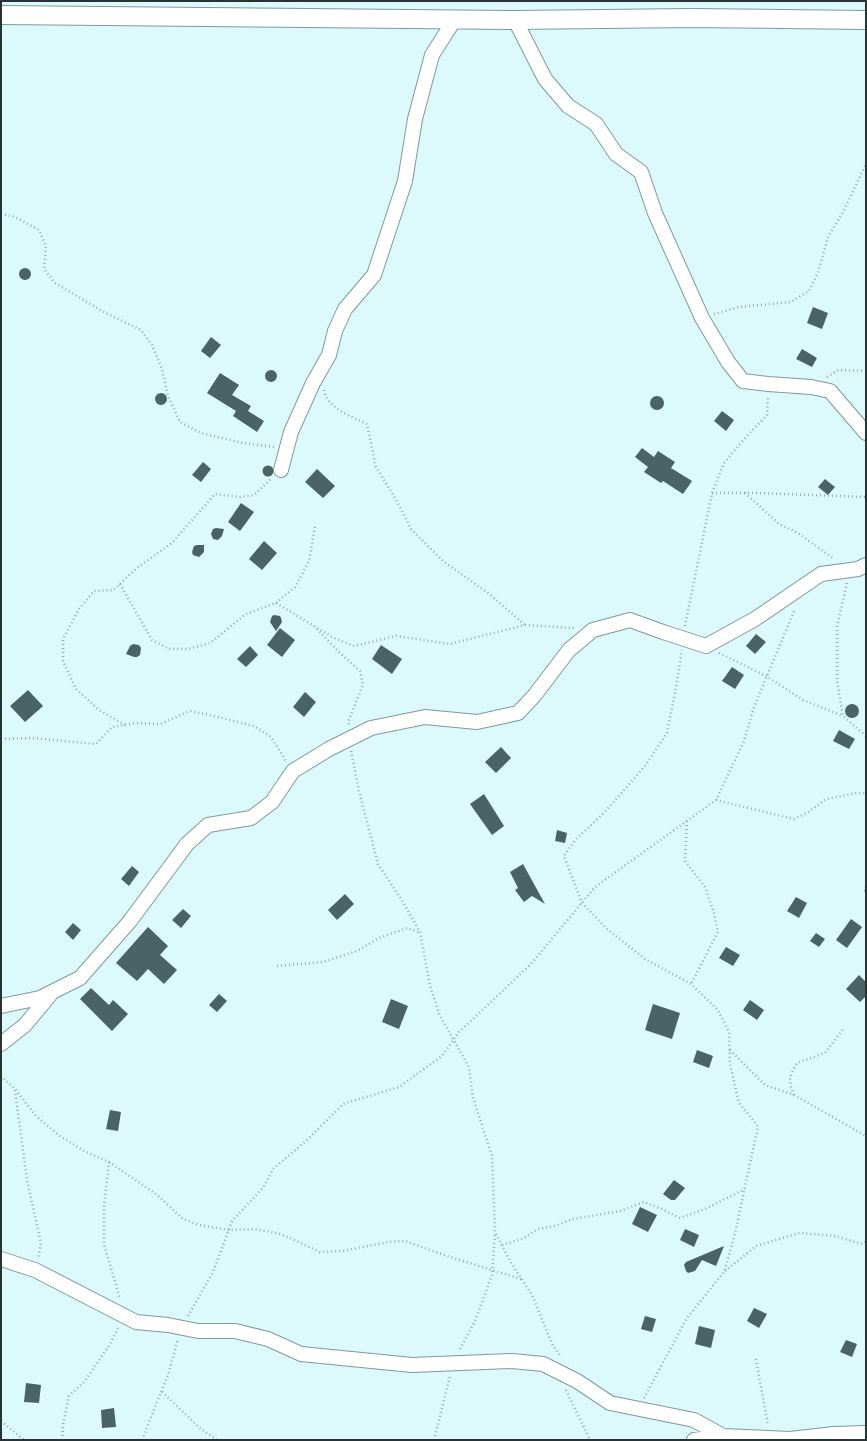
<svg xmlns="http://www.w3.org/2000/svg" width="867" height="1441" viewBox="0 0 867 1441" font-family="'Nunito Sans',sans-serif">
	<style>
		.building { fill: #4a6365 }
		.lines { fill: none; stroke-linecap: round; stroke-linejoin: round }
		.minor-casing { stroke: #7f9a9c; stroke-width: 16 }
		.major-casing { stroke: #7f9a9c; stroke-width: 20 }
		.path { stroke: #96abad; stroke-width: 2.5; stroke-dasharray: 1 3; stroke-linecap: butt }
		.minor { stroke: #fff; stroke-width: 14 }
		.major { stroke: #fff; stroke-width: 18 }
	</style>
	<rect width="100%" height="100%" fill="#dcf9fb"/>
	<!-- building -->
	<path class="building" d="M19 274a6 6 0 1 1 12 0a6 6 0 1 1-12 0Z
		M813 307 828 313 822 329 807 323Z
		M211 337 221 345 210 358 201 351Z
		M802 349 817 358 812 367 796 359Z
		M265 376a6 6 0 1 1 12 0a6 6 0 1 1-12 0Z
		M220 373 239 385 232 395 251 406 248 411 264 421 257 432 233 416 236 411 207 393Z
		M155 399a6 6 0 1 1 12 0a6 6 0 1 1-12 0Z
		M650 403a7 7 0 1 1 14 0a7 7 0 1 1-14 0Z
		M722 411 734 420 726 431 714 421Z
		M642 448 654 457 658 451 675 462 671 468 692 481 683 494 663 481 661 483 644 472 648 467 635 457Z
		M203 462 211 469 201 482 192 475Z
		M262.5 471a5.5 5.5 0 1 1 11 0a5.5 5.5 0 1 1-11 0Z
		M317 469 335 486 323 498 305 482Z
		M825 479 835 487 828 495 818 487Z
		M241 503 254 512 240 531 228 522Z
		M216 528 224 529 222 536 218 540 213 539 211 534 213 529Z
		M264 541 277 553 262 570 249 559Z
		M197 545H204V552L199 557 193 555 192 552 194 546Z
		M274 615 280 616 281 618 282 622 276 631 270 622 272 616Z
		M280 628 295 640 282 657 267 645Z
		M756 634 766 642 755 654 746 646Z
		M133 644 139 645 141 648 140 655 137 657H134L126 654 130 646Z
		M381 645 402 659 392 674 372 659Z
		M250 646 258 655 246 667 237 659Z
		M732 667 744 675 735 689 722 681Z
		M28 690 43 706 25 722 10 706Z
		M305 692 316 702 304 717 293 707Z
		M845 711a7 7 0 1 1 14 0a7 7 0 1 1-14 0Z
		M839 730 855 739 849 749 833 741Z
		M501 747 511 758 496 773 485 762Z
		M484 794 504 826 492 835 470 804Z
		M557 830 567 833 565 843 555 841Z
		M523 864 545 904 532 896 524 902 515 890 518 888 510 872Z
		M132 866 139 872 129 886 121 879Z
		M345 894 354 904 337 920 328 910Z
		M796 897 807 903 799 918 787 911Z
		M183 909 191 916 181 928 172 920Z
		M851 919 862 927 847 948 836 940Z
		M73 923 81 930 73 940 65 932Z
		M148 927 168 946 160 955 177 970 164 984 148 969 137 981 116 963Z
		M816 933 825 939 819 947 810 941Z
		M726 947 740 955 733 966 719 958Z
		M859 975 866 982V996L860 1002 846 989Z
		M91 988 109 1005 113 1000 128 1014 112 1031 80 999Z
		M219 994 227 1001 217 1012 209 1005Z
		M391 999 408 1006 399 1029 382 1022Z
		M750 1000 764 1010 757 1020 743 1010Z
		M653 1004 680 1013 672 1039 645 1030Z
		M697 1050 713 1056 709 1068 693 1062Z
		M110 1110 121 1112 118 1131 106 1129Z
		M674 1180 685 1188 675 1200H671L663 1194Z
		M640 1207 657 1215 648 1232 632 1224Z
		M685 1229 699 1235 694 1247 680 1240Z
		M724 1246 716 1266 702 1260 695 1271 688 1273 686 1271 684 1265 686 1262Z
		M754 1308 767 1314 759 1328 747 1321Z
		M645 1316 656 1319 652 1332 641 1329Z
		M699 1326 715 1330 711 1348 695 1344Z
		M846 1340 857 1344 852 1357 840 1352Z
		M26 1383 41 1385 39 1403 24 1402Z
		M114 1408 116 1427 102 1428 101 1410Z"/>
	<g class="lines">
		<defs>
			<path id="minor" d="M515 20 545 79 568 106 596 124 616 154 641 172 655 213 702 318 728 362 743 381 768 384 811 387 830 391 866 433
				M281 470 291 432 313 383 329 355 335 331 345 309 374 275 405 181 415 119 432 55 455 19
				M1 1006 40 998 80 978 130 921 187 844 208 825 251 818 272 802 293 771 329 749 371 728 425 717 477 722 518 713 534 696 569 650 593 630 630 620 663 632 706 646 755 619 821 574 858 569 866 565
				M1 1044 25 1025 50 995
				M1 1259 35 1270 136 1322 168 1325 198 1331H235L268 1339 301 1354 412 1365 512 1361 543 1364 577 1381 610 1403 694 1420 723 1436
				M694 1440 723 1436 790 1439 834 1434 866 1433"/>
			<path id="major" d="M1 15 515 20 690 18 866 20"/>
		</defs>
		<!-- minor casing -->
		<use href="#minor" class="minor-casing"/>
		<!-- major casing -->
		<use href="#major" class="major-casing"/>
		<!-- path -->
		<path class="path" d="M1 214 15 217 39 230 46 246 44 269 55 283 104 312 141 330 152 345 162 369 168 396 180 422 201 433 243 443 274 447
			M714 314 739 307 791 302 809 291 818 273 828 237 843 212 866 164
			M827 377 838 370 866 371
			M324 390C327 409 353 417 367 424L376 467 398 503 411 529 443 561 488 593 525 625
			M712 493H756L866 497
			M745 493 779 524 798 533 834 559
			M847 583 837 627V681L843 716 866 736
			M120 584 152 640 169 649H188L210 643 246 614 276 603 334 638 354 646 396 636 450 644 525 625 575 628
			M276 603 295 587 309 561 315 526
			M314 626 339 652 360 671 363 685 348 722 349 725
			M685 626 712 493 724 463 746 437 767 415 768 396
			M719 653 766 676 803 700 843 716
			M125 725 99 710 76 689 63 661V639L79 609 94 591 113 590 137 568 172 543 215 494 240 497 254 495 272 478
			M1 739 32 738 96 744 112 727 136 723 160 724 190 711 214 716 254 726 271 737 286 761
			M351 751 359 791 378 864 403 902 420 932 430 986 440 1016 469 1067 473 1098 492 1156 495 1232 510 1261 532 1295 552 1344 561 1357
			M716 800 794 819 807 813 826 799 857 793H866
			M687 821 685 861 705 887 714 913 718 932 691 984
			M866 887 864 890 866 891
			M277 966 323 962 357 951 379 938 407 928 419 932
			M730 1050 765 1085 794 1095 866 1136
			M1 1076 15 1089 36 1116 60 1136 84 1151 109 1162 156 1194 183 1219 199 1225 228 1230 255 1229 281 1234 320 1252 343 1251 388 1242 405 1241 447 1256 521 1279
			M15 1090 27 1180 41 1243 38 1258
			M794 1095C788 1080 789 1077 797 1063L825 1053 844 1028
			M109 1162 104 1206V1244L120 1299
			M502 1245 522 1239 538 1229 555 1226 573 1219 620 1211 644 1202 662 1209 680 1218 705 1209 745 1189
			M725 1271 756 1246 799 1233 835 1236 862 1244 866 1242
			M188 1316 213 1272 232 1221 263 1188 273 1169 307 1140 343 1104 399 1087 442 1056 459 1032 531 964 595 887 716 800 744 741 754 707 795 609
			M460 1349 475 1321 492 1275 495 1233
			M756 1359 768 1426
			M566 1390 590 1440
			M162 1392 201 1429 217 1440
			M644 1398 687 1318 724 1272 734 1238 758 1126 739 1103 730 1064 729 1032 718 1010 691 984 645 959 607 929 582 903 564 856 575 840 603 814 645 766 667 733 676 688 682 650
			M1 1421 24 1440
			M62 1440 63 1425 69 1396 85 1381 110 1344 118 1328
			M142 1440 169 1372 178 1339
			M434 1440 450 1376"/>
		<!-- minor -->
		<use href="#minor" class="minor"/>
		<!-- major -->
		<use href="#major" class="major"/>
	</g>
	<!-- border -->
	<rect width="867" height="1441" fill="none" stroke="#283334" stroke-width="4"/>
</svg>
